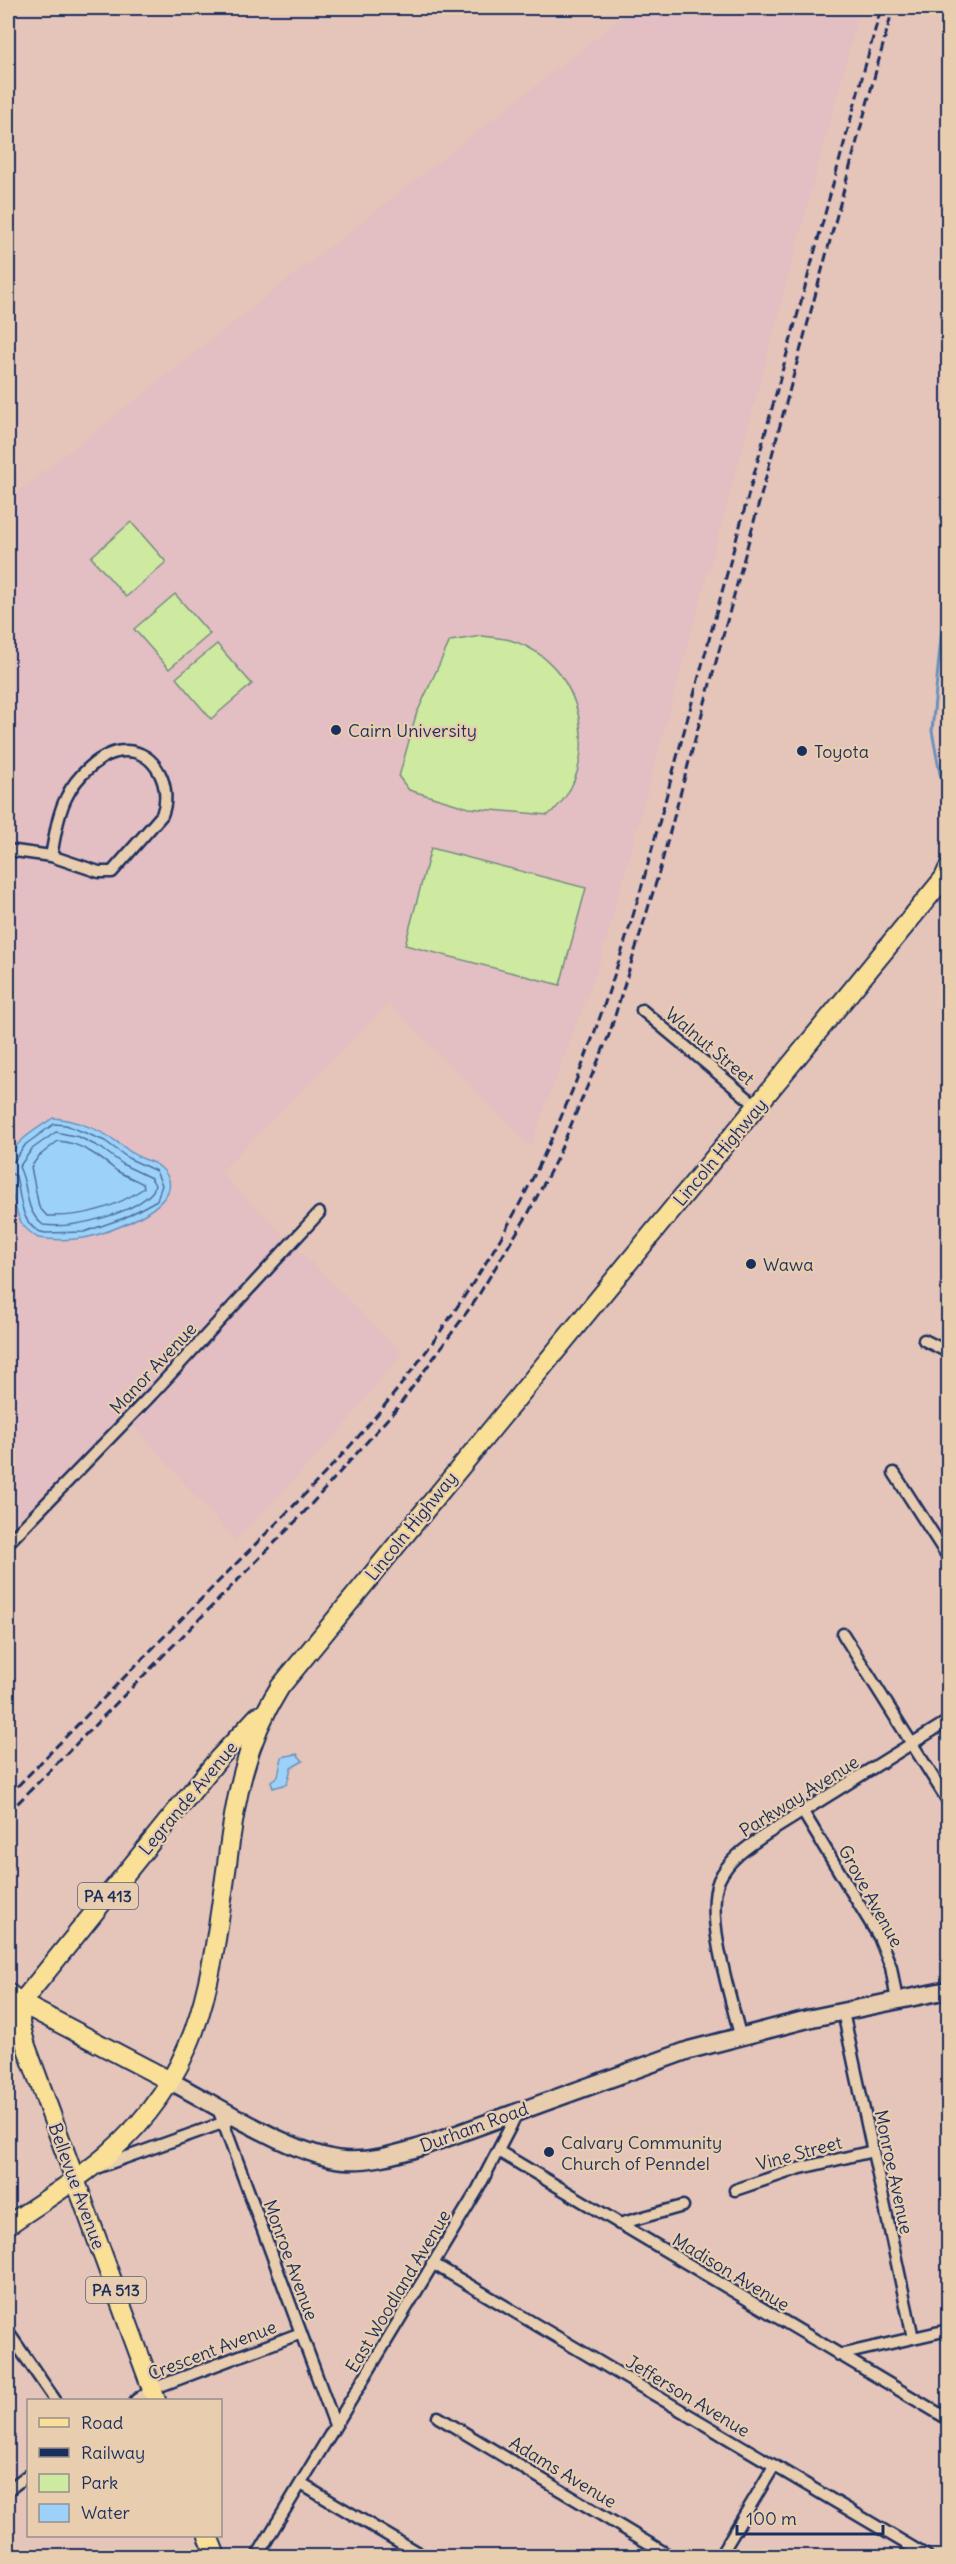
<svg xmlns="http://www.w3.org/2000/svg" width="956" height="2564" viewBox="0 0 956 2564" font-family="Delius,sans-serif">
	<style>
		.built { fill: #e3bec2 }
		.green { fill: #cee9a0; stroke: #748c7f; stroke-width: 1.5 }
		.water { fill: #9cd2fa; stroke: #6891bc; stroke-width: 1.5 }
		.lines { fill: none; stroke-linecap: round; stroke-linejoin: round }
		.shore { stroke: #4f709c; stroke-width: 1.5 }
		.stream { stroke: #6891bc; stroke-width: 3 }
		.street-casing { stroke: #1b2f5e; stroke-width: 15 }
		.secondary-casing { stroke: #1b2f5e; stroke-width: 21 }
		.primary-casing { stroke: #1b2f5e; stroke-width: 22 }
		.street { stroke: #e8cdaf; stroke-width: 10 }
		.secondary { stroke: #e8cdaf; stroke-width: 16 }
		.primary { stroke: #fadf96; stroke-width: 18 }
		.rail { stroke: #1b2f5e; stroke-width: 3; stroke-dasharray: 9 4.5; stroke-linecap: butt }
		.poi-dot { fill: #1b2f5e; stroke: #e8cdaf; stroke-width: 2 }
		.labels { text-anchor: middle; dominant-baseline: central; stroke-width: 4.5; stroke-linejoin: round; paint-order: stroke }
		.shield { fill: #e8cdaf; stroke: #585e76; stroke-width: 1.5 }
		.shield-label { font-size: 16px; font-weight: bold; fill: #1b2f5e }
		.poi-label { font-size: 18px; fill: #1b2f5e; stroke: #e8cdaf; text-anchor: start }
		.street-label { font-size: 18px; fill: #1b2f5e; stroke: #e8cdaf }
	</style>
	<rect width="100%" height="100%" fill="#e5c4ba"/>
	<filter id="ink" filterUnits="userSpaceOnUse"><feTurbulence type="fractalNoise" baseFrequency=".0167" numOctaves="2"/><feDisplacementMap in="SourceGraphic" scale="12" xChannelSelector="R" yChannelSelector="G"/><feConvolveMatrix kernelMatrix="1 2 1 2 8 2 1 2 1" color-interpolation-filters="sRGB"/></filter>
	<g filter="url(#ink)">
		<!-- built -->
		<path class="built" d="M635 8H860L743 445 600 961 530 1146 389 1003 220 1172 402 1353 334 1438 235 1540 124 1414 8 1531V500Z"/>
		<!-- green -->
		<path class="green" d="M131 522 166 562 126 597 91 557Z
			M175 594 210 634 169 669 134 629Z
			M482 636C491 637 501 638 510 640 560 655 584 702 581 751 579 776 568 800 548 815L469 808 409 790 399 777 416 715 450 641Z
			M217 644 252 684 211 719 176 678Z
			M431 848 586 888 560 985 405 945Z"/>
		<!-- water -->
		<path class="water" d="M53 1118C75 1120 99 1129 117 1142 122 1145 127 1150 132 1153 140 1159 153 1161 160 1167 199 1201 107 1234 84 1238 71 1240 52 1240 38 1238 32 1234 25 1229 21 1222 16 1214 5 1167 9 1158 16 1140 38 1128 53 1118Z
			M297 1754 303 1761 291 1768 287 1784 273 1788 271 1781 278 1776 282 1757Z"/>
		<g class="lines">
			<!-- shore -->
			<path class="shore" d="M56 1132 79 1137 101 1148 124 1165 151 1178 155 1185 153 1191C134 1214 72 1229 43 1225 23 1209 30 1188 19 1167L32 1149Z
				M58 1141C80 1142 101 1158 117 1171 125 1176 135 1179 143 1184L144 1188C115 1208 81 1217 47 1216L39 1207 31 1167 39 1156Z
				M8 1162 14 1161 26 1144 54 1124 66 1125 105 1141 128 1158 156 1171 162 1185 157 1200 124 1218 84 1232 46 1233C20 1230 21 1196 16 1176L8 1172"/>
			<!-- stream -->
			<path class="stream" d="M948 565 932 731 940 774 948 790"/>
			<defs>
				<path id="street" d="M8 850 51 856 99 872H112L162 815C173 788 156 750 125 751 101 751 75 778 66 798 57 816 55 837 51 856
					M642 1010 757 1106
					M924 1340 948 1352
					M894 1473 948 1557
					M8 1543 153 1393 319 1213
					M843 1634 948 1801
					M803 1812 879 1937 891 1967 897 2001
					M843 2012 913 2338
					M740 2035C731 1998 704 1915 719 1880 728 1860 747 1847 765 1835L948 1721
					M217 2106 335 2425
					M498 2151 948 2419
					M99 2167 228 2121
					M735 2190 797 2169 873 2151
					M619 2224 683 2206
					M432 2263 927 2556
					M8 2332 55 2400
					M839 2355 948 2330
					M136 2400 152 2389 301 2333
					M438 2417 670 2556
					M301 2484 423 2556
					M8 2490 28 2475
					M257 2556 478 2189 518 2112
					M720 2556 774 2466"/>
				<path id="secondary" d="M170 2081C217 2105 294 2156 344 2160 371 2162 396 2154 421 2147L689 2050 812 2018 948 1990"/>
				<path id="primary" d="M8 1993 21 2003 170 2081
					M21 2003 20 2024 26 2046 156 2400
					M21 2003 219 1758 258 1716
					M8 2225C41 2202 77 2181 108 2154 204 2070 210 1982 227 1864 235 1800 245 1742 280 1687L944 878 948 869
					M208 2536 216 2556"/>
			</defs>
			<!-- street casing -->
			<use href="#street" class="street-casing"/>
			<!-- secondary casing -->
			<use href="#secondary" class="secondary-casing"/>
			<!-- primary casing -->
			<use href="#primary" class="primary-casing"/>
			<!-- street -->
			<use href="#street" class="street"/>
			<!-- secondary -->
			<use href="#secondary" class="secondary"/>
			<!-- primary -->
			<use href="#primary" class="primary"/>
			<!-- rail -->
			<path class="rail" d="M8 1796C78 1724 148 1653 219 1581 263 1536 308 1493 350 1446 400 1390 445 1328 485 1264 559 1145 604 1015 643 882L881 8
				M8 1813 298 1519 398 1407 475 1301 528 1214 557 1158 609 1035 658 876 893 8"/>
		</g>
	</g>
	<!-- markers -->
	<g class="poi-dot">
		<circle cx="336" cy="730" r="6"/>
		<circle cx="802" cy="751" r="6"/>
		<circle cx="751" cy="1264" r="6"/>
		<circle cx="549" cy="2152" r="6"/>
	</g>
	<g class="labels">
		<!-- shield labels -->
		<g class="shield">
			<rect x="78" y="1883" width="60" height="26" rx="4.5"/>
			<rect x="86" y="2277" width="60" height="26" rx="4.5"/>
		</g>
		<g class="shield-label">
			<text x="108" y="1896">PA 413</text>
			<text x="116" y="2290">PA 513</text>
		</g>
		<!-- poi labels -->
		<g class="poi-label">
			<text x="348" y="730">Cairn University</text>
			<text x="814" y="751">Toyota</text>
			<text x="763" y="1264">Wawa</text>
			<text x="561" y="2142">Calvary Community<tspan x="561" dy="21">Church of Penndel</tspan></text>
		</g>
		<!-- street labels -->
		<g class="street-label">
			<text transform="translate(710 1046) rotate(40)">Walnut Street</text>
			<text transform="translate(720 1152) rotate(-50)">Lincoln Highway</text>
			<text transform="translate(153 1368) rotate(-47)">Manor Avenue</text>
			<text transform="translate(411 1526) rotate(-51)">Lincoln Highway</text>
			<text transform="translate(799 1796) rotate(-32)">Parkway Avenue</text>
			<text transform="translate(188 1798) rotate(-50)">Legrande Avenue</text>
			<text transform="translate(871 1896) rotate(61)">Grove Avenue</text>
			<text transform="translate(474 2127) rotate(-20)">Durham Road</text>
			<text transform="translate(799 2153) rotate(-15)">Vine Street</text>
			<text transform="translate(894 2172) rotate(78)">Monroe Avenue</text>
			<text transform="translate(77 2186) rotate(70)">Bellevue Avenue</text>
			<text transform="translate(291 2260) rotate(70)">Monroe Avenue</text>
			<text transform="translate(731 2272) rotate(31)">Madison Avenue</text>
			<text transform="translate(398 2291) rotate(-59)">East Woodland Avenue</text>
			<text transform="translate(212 2350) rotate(-21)">Crescent Avenue</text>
			<text transform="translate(688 2396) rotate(31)">Jefferson Avenue</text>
			<text transform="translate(563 2472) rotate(31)">Adams Avenue</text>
		</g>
	</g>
	<!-- margin -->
	<rect width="956" height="2564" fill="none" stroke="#e8cdaf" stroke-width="30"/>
	<rect x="15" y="15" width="926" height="2534" fill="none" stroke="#1b2f5e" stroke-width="2" filter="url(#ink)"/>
	<!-- legend -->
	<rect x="27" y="2399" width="195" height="138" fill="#e8cdaf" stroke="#968e8f" stroke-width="1.5"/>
	<rect x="39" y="2418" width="30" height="9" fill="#fadf96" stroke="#968e8f" stroke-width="1.5"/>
	<text x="81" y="2429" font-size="18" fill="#1b2f5e">Road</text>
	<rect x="39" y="2448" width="30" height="9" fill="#1b2f5e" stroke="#968e8f" stroke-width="1.5"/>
	<text x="81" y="2459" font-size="18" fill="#1b2f5e">Railway</text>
	<rect x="39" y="2474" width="30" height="18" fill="#cee9a0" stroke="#968e8f" stroke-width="1.5"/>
	<text x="81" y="2489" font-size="18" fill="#1b2f5e">Park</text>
	<rect x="39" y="2504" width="30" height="18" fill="#9cd2fa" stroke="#968e8f" stroke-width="1.5"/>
	<text x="81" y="2519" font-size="18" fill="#1b2f5e">Water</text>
	<!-- scale -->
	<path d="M737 2525v9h146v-9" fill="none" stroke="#1b2f5e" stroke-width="3"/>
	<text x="746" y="2525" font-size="18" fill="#1b2f5e" stroke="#e8cdaf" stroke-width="4.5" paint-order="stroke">100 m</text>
</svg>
